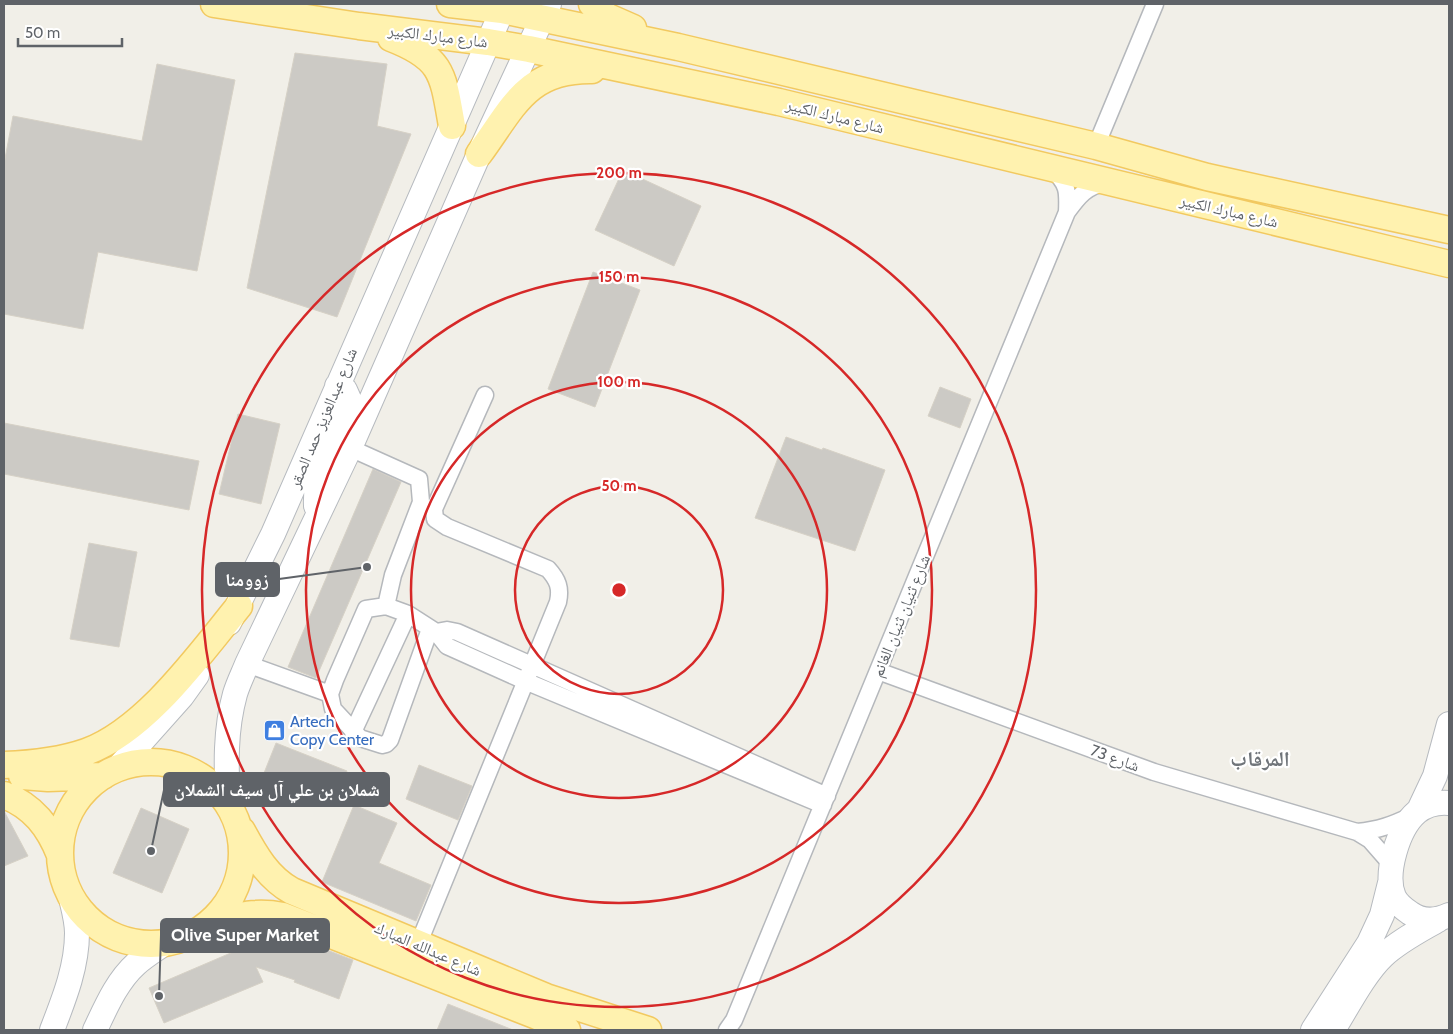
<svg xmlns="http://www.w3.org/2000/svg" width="1453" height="1034" viewBox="0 0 1453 1034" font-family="Cabin,'Noto Naskh Arabic',sans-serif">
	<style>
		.building { fill: #cccac5; stroke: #d6d1c6 }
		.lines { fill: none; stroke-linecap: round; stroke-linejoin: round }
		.street-casing { stroke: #b5b8bc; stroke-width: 19 }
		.secondary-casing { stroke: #b6babf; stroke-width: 26 }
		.primary-casing { stroke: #f2c960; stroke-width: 29 }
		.street { stroke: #fff; stroke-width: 16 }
		.secondary { stroke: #fff; stroke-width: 24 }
		.primary { stroke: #fff2af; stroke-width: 26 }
		.ring { fill: none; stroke: #d62828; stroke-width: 2.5 }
		.labels { text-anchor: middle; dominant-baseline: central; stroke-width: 4.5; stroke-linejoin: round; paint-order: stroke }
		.street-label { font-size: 16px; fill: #5f6368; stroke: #fff }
		.shop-label { font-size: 16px; fill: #366cbe; stroke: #fff; text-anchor: start }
		.district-label { font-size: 21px; font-weight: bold; fill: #70757a; stroke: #fff }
		.centre { fill: #d62828; stroke: #fff; stroke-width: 2.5 }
		.ring-label { font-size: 15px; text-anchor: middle; font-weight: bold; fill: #d62828; stroke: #fff; stroke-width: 4.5; stroke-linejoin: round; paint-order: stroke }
		.leader { fill: none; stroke: #5f6368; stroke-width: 2 }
		.callout-dot { fill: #5f6368; stroke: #fff; stroke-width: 2 }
		.callout { fill: #5f6368; stroke: #5f6368; stroke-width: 2 }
		.callout-label { font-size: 18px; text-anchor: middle; font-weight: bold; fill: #fff }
	</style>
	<rect width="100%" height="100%" fill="#f1efe8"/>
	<!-- building -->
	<path class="building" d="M295 53 387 64 377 126 411 134 337 317 247 288Z
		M157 64 235 80 197 271 98 252 83 329 4 314V164L13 116 142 141Z
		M623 170 701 206 674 266 595 230Z
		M593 272 640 290 595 407 548 389Z
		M940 387 971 399 960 428 928 416Z
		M238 414 280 424 261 504 219 494Z
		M4 423 199 461 189 510 4 474Z
		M786 437 822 450 823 448 885 470 855 551 755 518Z
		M373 469 401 482 316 678 288 667Z
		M89 543 137 552 119 647 70 639Z
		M276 743 347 771 332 806 262 778Z
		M419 765 472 786 458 820 406 799Z
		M354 805 397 823 379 863 431 885 416 921 322 882Z
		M141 808 189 829 162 893 113 873Z
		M4 811 28 856 4 866Z
		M285 934 353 960 339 999 294 982 295 980 256 967 263 982 164 1023 149 988 247 946 249 950Z
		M448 1004 513 1030H437Z"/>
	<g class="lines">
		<defs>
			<path id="street" d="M1096 146 1155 4
				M1052 169C1068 184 1068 191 1067 212
				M350 448 419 479 421 502 393 575 386 606
				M430 629 390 740 386 744 382 745 360 738 333 709 330 694 335 680 366 609 386 606 408 614 436 632
				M247 664 330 694
				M878 671 1154 772 1357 832 1370 840 1391 864
				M353 732 408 614
				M823 805 525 681 447 646 436 632 447 630 457 632 827 796
				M1357 832C1379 830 1392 825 1411 816
				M418 945 558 602C561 588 558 580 548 569L447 527 435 519 434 509 485 395
				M727 1030 734 1020 1067 212C1078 197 1087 185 1106 183"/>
			<path id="secondary" d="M316 506C314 467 338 436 349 399L345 390 337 386
				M229 623 273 534 505 4
				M117 769 182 696 197 675
				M228 803C226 766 225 730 235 694 238 684 243 674 247 664L350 448 479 154 549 4
				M1449 803C1438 802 1426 805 1417 812 1398 828 1384 874 1394 897 1397 903 1404 909 1410 913 1422 922 1436 921 1449 915
				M1419 810 1435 776 1449 724
				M52 1030C64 999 77 967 77 933 77 920 73 907 70 894
				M95 1030C106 1007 117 981 136 964 145 956 155 950 165 943
				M1313 1030 1369 943 1382 915 1390 883
				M1333 1030C1347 1008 1364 974 1383 956 1399 941 1419 931 1438 920"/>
			<path id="primary" d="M214 4 359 26 488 42 529 49 779 102 1449 264
				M450 4 502 10 678 47 1096 146 1207 177 1449 230
				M592 4 608 17 633 28
				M391 38C443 58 443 74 452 126
				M479 154C513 108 526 69 592 70
				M60 853a91 91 0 1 1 182 0a91 91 0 1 1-182 0Z
				M4 765C32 764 60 761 86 752 146 730 199 655 239 606
				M22 776 48 778 103 776
				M4 795C33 806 49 827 60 855
				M242 831C255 855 268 878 292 891L546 997 648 1030
				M206 926C236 917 252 910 283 916L537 1016 567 1030"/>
		</defs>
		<!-- street casing -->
		<use href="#street" class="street-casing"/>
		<!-- secondary casing -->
		<use href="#secondary" class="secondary-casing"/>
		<!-- primary casing -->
		<use href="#primary" class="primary-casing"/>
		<!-- street -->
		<use href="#street" class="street"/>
		<!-- secondary -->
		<use href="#secondary" class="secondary"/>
		<!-- primary -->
		<use href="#primary" class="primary"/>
	</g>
	<!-- distance rings -->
	<g class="ring">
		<circle cx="619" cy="590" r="104"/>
		<circle cx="619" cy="590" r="208"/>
		<circle cx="619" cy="590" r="313"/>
		<circle cx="619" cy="590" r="417"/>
	</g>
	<!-- icons -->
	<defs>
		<symbol id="shop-square" viewBox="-11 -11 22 22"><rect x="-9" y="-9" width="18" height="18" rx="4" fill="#3f7fe0" stroke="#fff"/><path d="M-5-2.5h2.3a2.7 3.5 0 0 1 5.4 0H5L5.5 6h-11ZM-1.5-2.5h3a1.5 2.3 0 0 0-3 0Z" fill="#fff"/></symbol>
	</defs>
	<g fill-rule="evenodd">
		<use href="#shop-square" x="262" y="718" width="25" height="25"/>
	</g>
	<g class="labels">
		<!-- street labels -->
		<g class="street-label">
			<text transform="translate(438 36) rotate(7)">شارع مبارك الكبير</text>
			<text transform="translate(835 116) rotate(14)">شارع مبارك الكبير</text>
			<text transform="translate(1229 211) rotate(13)">شارع مبارك الكبير</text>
			<text transform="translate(323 418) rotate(-67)">شارع عبدالعزيز حمد الصقر</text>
			<text transform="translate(901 616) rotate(-68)">شارع ثنيان ثنيان الغانم</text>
			<text transform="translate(1115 758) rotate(20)">شارع 73</text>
			<text transform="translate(428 949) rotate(23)">شارع عبدالله المبارك</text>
		</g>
		<!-- shop labels -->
		<g class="shop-label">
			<text x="290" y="721">Artech<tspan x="290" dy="18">Copy Center</tspan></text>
		</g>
		<!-- district labels -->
		<g class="district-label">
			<text x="1260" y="758">المرقاب</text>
		</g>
	</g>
	<circle cx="619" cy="590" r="8" class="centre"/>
	<g class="ring-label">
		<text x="619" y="178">200 m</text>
		<text x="619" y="282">150 m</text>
		<text x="619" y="387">100 m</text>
		<text x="619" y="491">50 m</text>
	</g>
	<!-- callouts -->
	<path class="leader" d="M367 567L279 579M151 851L164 790M159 996L161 935"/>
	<g class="callout-dot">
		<circle cx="367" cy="567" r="5"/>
		<circle cx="151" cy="851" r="5"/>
		<circle cx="159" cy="996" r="5"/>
	</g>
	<g class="callout">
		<rect x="216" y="563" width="63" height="33" rx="5"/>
		<rect x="164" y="773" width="225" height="33" rx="5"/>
		<rect x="161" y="919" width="168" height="33" rx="5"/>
	</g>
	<g class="callout-label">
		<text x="247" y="586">زوومنا</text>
		<text x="277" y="796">شملان بن علي آل سيف الشملان</text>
		<text x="245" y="941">Olive Super Market</text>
	</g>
	<!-- border -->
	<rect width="1453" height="1034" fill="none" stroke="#5f6368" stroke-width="10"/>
	<!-- scale -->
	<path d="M18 38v8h104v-8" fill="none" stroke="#5f6368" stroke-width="2.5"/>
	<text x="25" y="38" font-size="15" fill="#5f6368" stroke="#ffffff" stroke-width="4" paint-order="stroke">50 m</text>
</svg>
